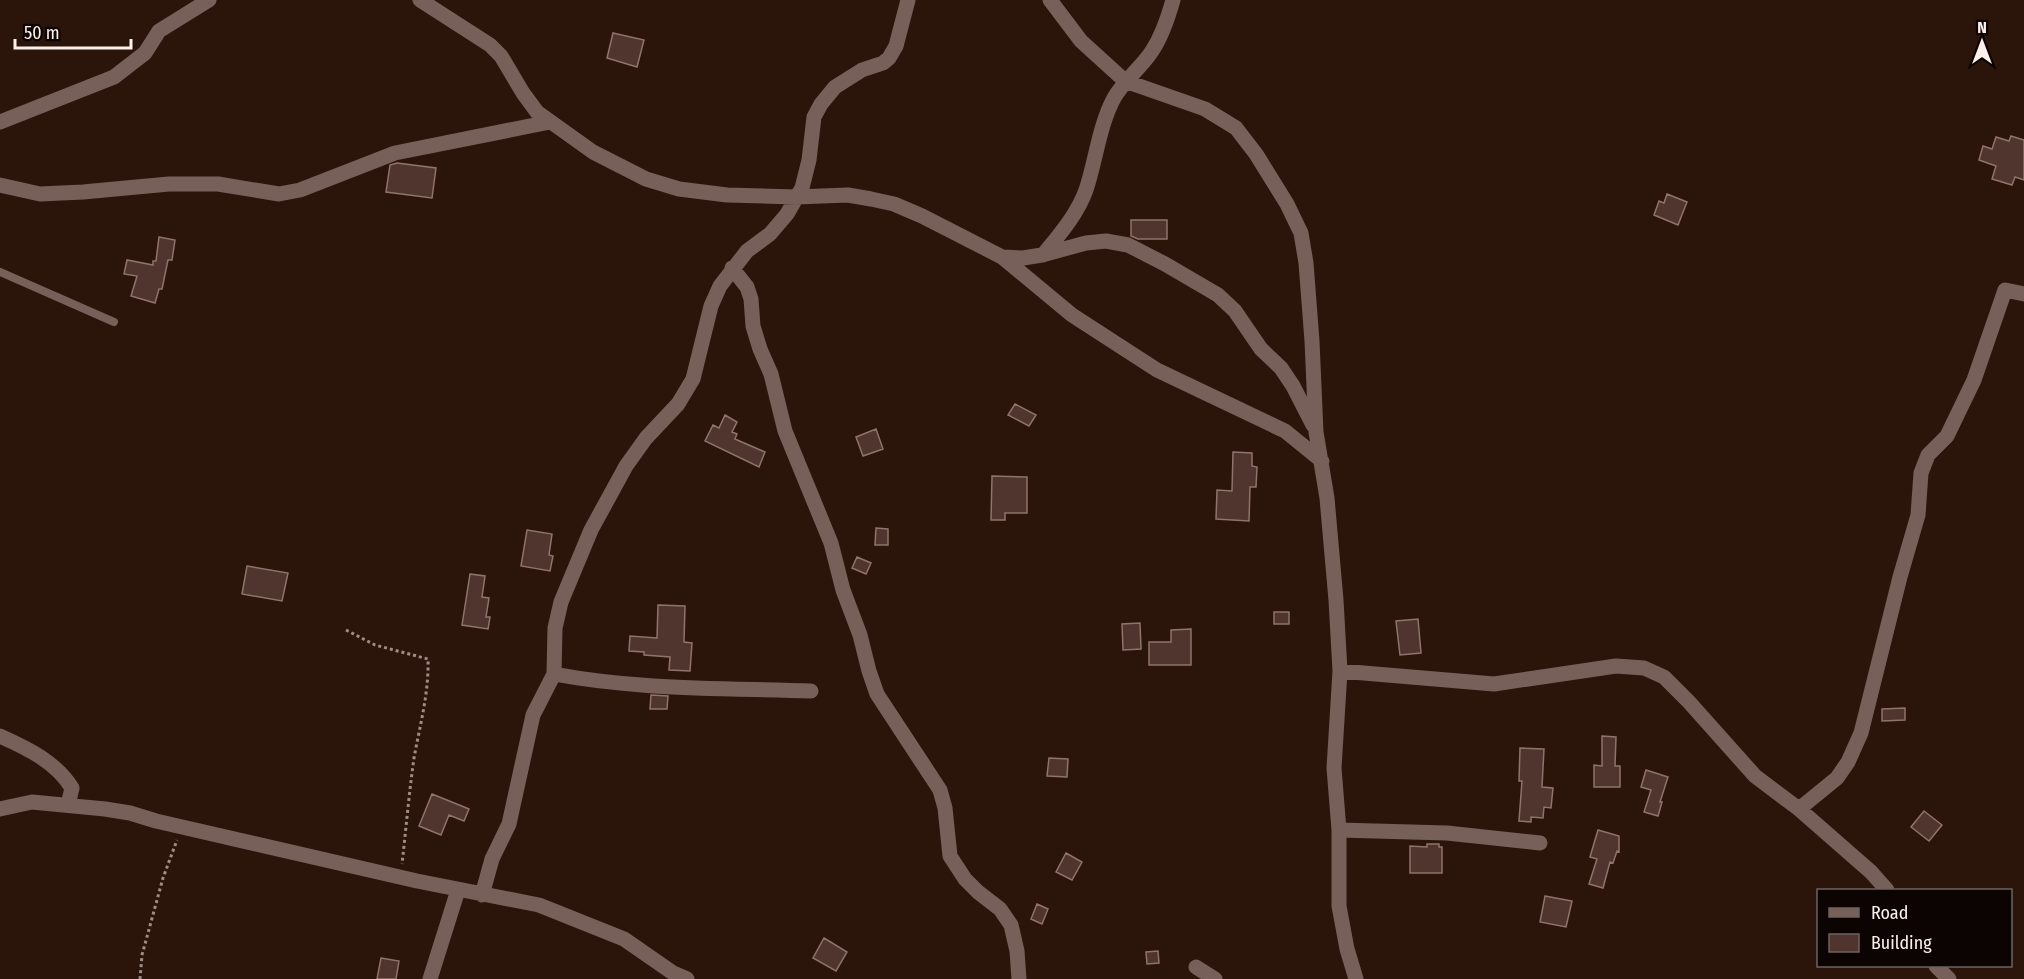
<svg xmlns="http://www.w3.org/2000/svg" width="2024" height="979" viewBox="0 0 2024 979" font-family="'Fira Sans Condensed',sans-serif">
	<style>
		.building { fill: #4f352e; stroke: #90736a; stroke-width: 1.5 }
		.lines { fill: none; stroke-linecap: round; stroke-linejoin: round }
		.path { stroke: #9e8d86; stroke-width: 3; stroke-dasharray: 3 3; stroke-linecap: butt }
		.service { stroke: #78605a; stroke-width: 8 }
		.minor { stroke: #78605a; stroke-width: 15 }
	</style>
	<rect width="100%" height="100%" fill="#2b150b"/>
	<!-- building -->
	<path class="building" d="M613 33 644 40 637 67 607 58Z
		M2011 136 2024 140V180L2015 177 2012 185 1992 179 1996 166 1979 160 1983 146 1992 149 1996 137 2009 141Z
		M397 163 436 168 432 198 386 192 390 165Z
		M1667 194 1687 202 1678 225 1654 215 1659 201 1664 203Z
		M1131 220H1167V239H1138L1131 236Z
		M159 237 175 240 172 260H168L162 289H159L155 303 131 296 137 276 124 274 127 260 153 265V261H156Z
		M1015 404 1036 415 1029 426 1008 415Z
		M725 415 737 422 732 432 737 434 735 439 765 452 759 467 705 441 713 425 719 428Z
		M876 429 883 449 863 456 856 437Z
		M1233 452 1252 453V466L1257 467 1256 487H1250L1249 521 1216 519 1217 490 1232 491Z
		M992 476 1027 477V513H1005V520H991Z
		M876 528 888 529V545H875Z
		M527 530 552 534 549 555 553 556 550 571 521 566Z
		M857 557 871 563 866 574 852 568Z
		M247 566 288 573 282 601 242 594Z
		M470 574 485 576 482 597 489 598 486 617H490L488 629 462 625Z
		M658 605 685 606 684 642 692 643 690 671 669 670 670 657 644 655V652L629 651 630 636 657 638Z
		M1274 612H1289V624H1274Z
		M1418 619 1421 653 1400 655 1396 621Z
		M1140 623 1141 649 1123 650 1122 624Z
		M1191 629V665H1149V642H1171V630Z
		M651 695 668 696 667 709H650Z
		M1905 708V720L1882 721V709Z
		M1602 736 1616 737 1615 766H1620V787H1594V765L1602 766Z
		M1520 748 1544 749 1542 787 1553 788 1551 808 1544 807 1543 818 1531 817V822L1519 821 1522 781H1519Z
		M1049 758 1068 759 1067 777 1047 776Z
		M1646 770 1668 777 1660 802H1662L1658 816 1644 812 1651 790 1641 787Z
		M432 794 469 809 464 821 449 815 441 835 419 826Z
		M1924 811 1942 825 1929 841 1911 827Z
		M1598 830 1619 836V852L1617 851 1613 863 1610 862 1603 888 1589 884 1597 859 1590 857Z
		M1427 844H1439V847H1442V873H1410V846L1427 847Z
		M1066 853 1082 862 1072 880 1056 872Z
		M1545 896 1572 901 1566 927 1540 922Z
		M1037 904 1048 909 1042 924 1031 919Z
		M824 938 847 952 836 971 813 958Z
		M1158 951 1159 963 1147 964 1146 952Z
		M381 958 399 961 396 979H377Z"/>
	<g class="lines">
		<!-- path -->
		<path class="path" d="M346 630 375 645 428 659C429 693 420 725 414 758 409 793 406 829 402 864
			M140 979 142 955 163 878 177 840"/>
		<!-- service -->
		<path class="service" d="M0 272 114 322"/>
		<!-- minor -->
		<path class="minor" d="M420 0 490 45 501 56 523 93 537 112 593 152 646 179 679 189 727 195 796 197 848 195 871 199 894 204 922 216 1002 257 1023 258 1042 255 1086 243 1106 241 1128 245 1165 264 1218 295 1235 311 1261 349 1281 368 1293 386 1313 425
			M1050 0 1081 41 1125 81 1205 109 1236 128 1256 154 1287 204 1301 233 1306 263 1312 341 1316 432 1327 498 1336 600 1340 671 1334 768 1339 830V906L1347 949 1356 979
			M0 122 114 77 145 53 159 31 209 0
			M0 185 40 194 83 192 169 184H218L279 194 300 190 395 153 550 122
			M1043 255C1059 235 1077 215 1086 190 1096 160 1099 126 1114 98 1124 80 1141 68 1152 51 1162 36 1168 18 1173 0
			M1002 257 1072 315 1157 370 1285 431 1322 461
			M732 268 747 287 751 299 753 326 760 349 771 374 785 431 831 543 843 590 860 635 869 671 877 694 940 790 945 808 950 856 965 879 978 892 1000 909 1011 925 1017 951 1019 979
			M1340 671 1494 684 1616 666 1644 668 1664 677 1689 702 1755 776 1799 809 1871 872 1887 890
			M554 674C638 690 725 688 811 691
			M0 736C27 748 56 762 72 788L68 805
			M0 809 32 802 105 809 130 813 156 821 417 881 539 905 624 939 673 973 687 979
			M1799 809 1837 778 1848 762 1861 733 1900 577 1918 515 1921 473 1928 455 1947 436 1974 380 2005 290 2024 294
			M1339 830 1447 833 1540 843
			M482 895 492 859 509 824 533 715 554 674 555 628 561 602 591 530 626 466 646 438 678 404 693 379 711 306 720 286 747 251 770 234 787 214 802 188 809 160 814 117 821 104 835 87 862 70 883 63 889 58 896 46 908 0
			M1936 966 1949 979
			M1196 967 1215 979
			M430 979 458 890"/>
	</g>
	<!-- legend -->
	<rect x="1817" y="889" width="195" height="78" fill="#0c0402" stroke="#6d625f" stroke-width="1.5"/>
	<rect x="1829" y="908" width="30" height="9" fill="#78605a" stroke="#6d625f" stroke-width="1.5"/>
	<text x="1871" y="919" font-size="18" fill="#fef0eb">Road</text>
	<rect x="1829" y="934" width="30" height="18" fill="#4f352e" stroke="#6d625f" stroke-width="1.5"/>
	<text x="1871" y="949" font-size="18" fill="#fef0eb">Building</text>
	<!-- north arrow -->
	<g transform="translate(1982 42)" stroke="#0c0402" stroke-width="4.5" paint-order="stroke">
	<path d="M0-4.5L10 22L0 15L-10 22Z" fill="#fef0eb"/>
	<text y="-9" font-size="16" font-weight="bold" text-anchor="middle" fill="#fef0eb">N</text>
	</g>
	<!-- scale -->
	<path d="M15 39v9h116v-9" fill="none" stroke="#fef0eb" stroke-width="3"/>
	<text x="24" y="39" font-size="18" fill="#fef0eb" stroke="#0c0402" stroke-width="4.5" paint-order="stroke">50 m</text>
</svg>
